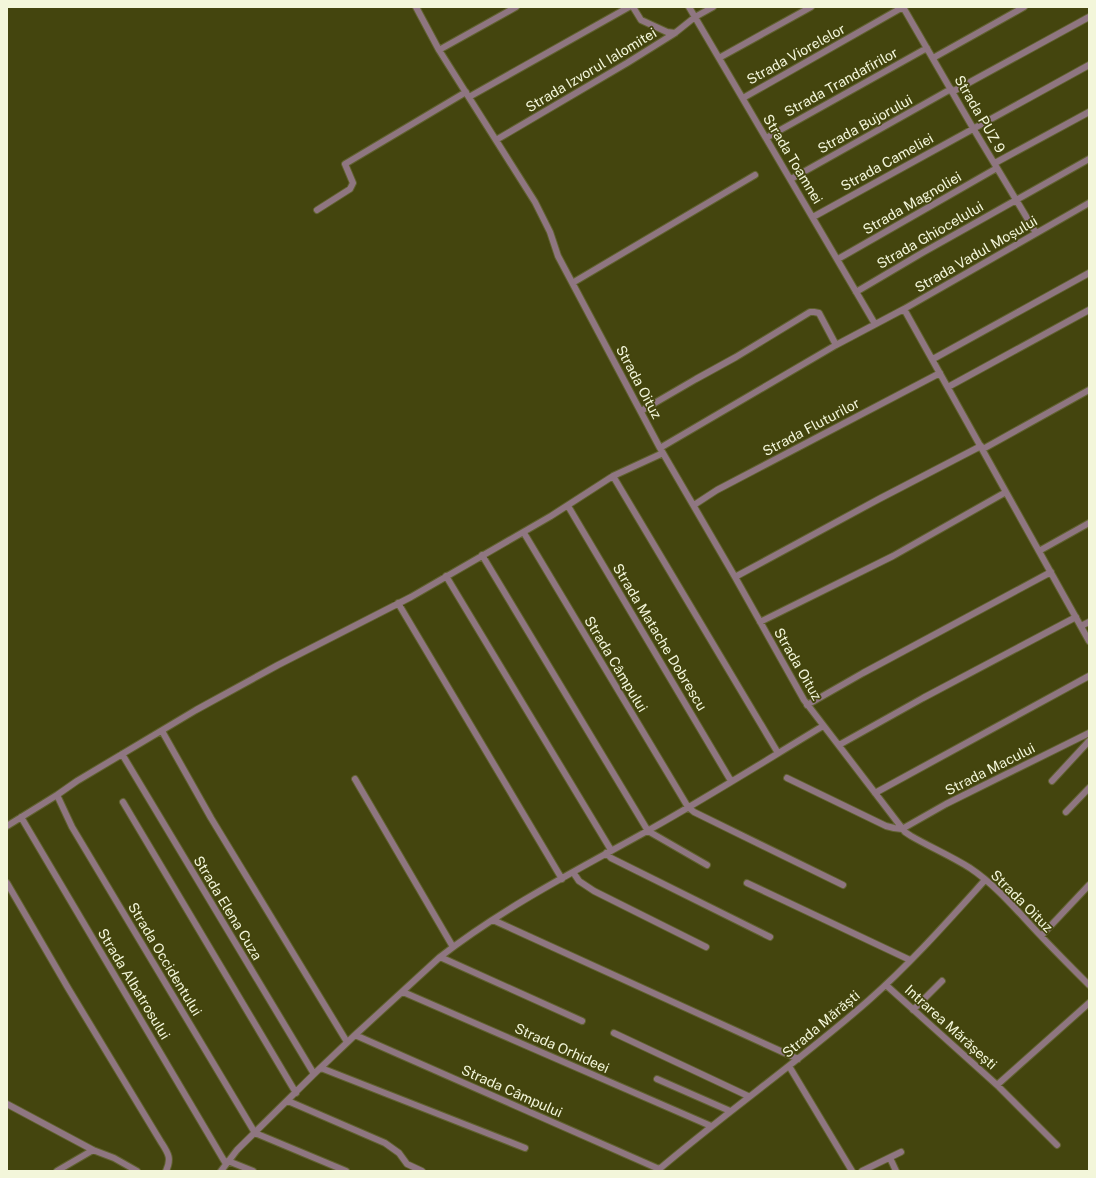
<svg xmlns="http://www.w3.org/2000/svg" width="1096" height="1178" viewBox="0 0 1096 1178" font-family="'Public Sans',sans-serif">
	<style>
		.lines { fill: none; stroke-linecap: round; stroke-linejoin: round }
		.street-casing { stroke: #60612f; stroke-width: 8 }
		.street { stroke: #8f7681; stroke-width: 6 }
		.labels { text-anchor: middle; dominant-baseline: central; stroke-width: 3.5; stroke-linejoin: round; paint-order: stroke }
		.street-label { font-size: 14px; fill: #f3f6da; stroke: #44450e }
	</style>
	<rect width="100%" height="100%" fill="#44450e"/>
	<g class="lines">
		<defs>
			<path id="street" d="M416 7 439 50 535 202 550 232 558 256 660 448 735 577 804 700 905 832 911 836C930 847 951 856 970 868 997 886 1018 912 1040 935 1056 952 1073 969 1089 985
				M633 7 641 20 667 32 675 33
				M689 7 875 324
				M903 7 973 128 1036 233
				M439 50 516 7
				M719 58 811 7
				M933 58 1024 7
				M952 92 1089 17
				M469 97 629 7
				M743 98 903 7
				M766 138 927 48
				M496 140 627 63 675 33 695 17 713 7
				M995 163 1089 112
				M791 179 951 89
				M317 210 350 189 353 183 345 164 466 92
				M813 217 1089 65
				M838 259 997 168
				M574 282 755 175
				M856 292 922 253 1089 159
				M904 309 1089 641
				M933 359 1089 273
				M948 387 1089 310
				M641 411 696 379 736 357 810 312H814L819 313 836 345
				M660 448 836 345 904 309 1089 203
				M983 449 1089 390
				M613 476 778 753
				M694 505 717 490 940 373
				M568 506 731 781
				M524 533 688 807 694 812 843 885
				M1039 551 1089 523
				M482 555 648 831 707 865
				M446 576 611 850
				M735 577 879 499 981 446
				M398 603 562 879
				M760 622 893 556 1006 492
				M1081 626 1089 622
				M807 705 863 673 1051 572
				M162 731 211 818 347 1042
				M839 745 923 698 1076 617
				M122 754 314 1074
				M787 778 886 826 894 828 902 829 946 804 1089 733
				M355 779 453 947
				M1052 781 1089 741
				M875 793 1089 676
				M57 795 72 827 255 1133 346 1171
				M123 802 296 1093
				M1066 812 1089 788
				M21 817 226 1164
				M7 826 57 795 77 781 196 710 278 665 411 597 551 516 613 476 663 453
				M606 853 611 858 770 937
				M573 872 579 881 594 891 706 947
				M7 883 68 988 161 1142C168 1153 172 1158 166 1171
				M747 883 910 960
				M493 920 798 1059
				M1041 936 1089 885
				M440 957 582 1021
				M886 985 997 1085 1057 1145
				M403 992 711 1126
				M913 1010 942 981
				M614 1033 748 1096
				M355 1035 659 1169
				M789 1066 852 1171
				M321 1068 525 1148
				M657 1079 730 1111
				M997 1085 1089 1003
				M288 1101 385 1143 399 1153 407 1164 422 1171
				M7 1104 93 1150 114 1158 137 1171
				M890 1158 896 1171
				M228 1161 253 1171
				M57 1171 93 1150
				M221 1171 237 1150 314 1074 355 1035 440 957C504 907 579 869 649 830 708 797 765 761 823 726
				M657 1171C726 1112 801 1060 869 1000 911 963 948 921 985 880
				M862 1171 901 1152"/>
		</defs>
		<!-- street casing -->
		<use href="#street" class="street-casing"/>
		<!-- street -->
		<use href="#street" class="street"/>
	</g>
	<g class="labels">
		<!-- street labels -->
		<g class="street-label">
			<text transform="translate(796 54) rotate(-29)">Strada Viorelelor</text>
			<text transform="translate(591 70) rotate(-31)">Strada Izvorul Ialomitei</text>
			<text transform="translate(841 82) rotate(-29)">Strada Trandafirilor</text>
			<text transform="translate(980 114) rotate(60)">Strada PUZ 9</text>
			<text transform="translate(865 124) rotate(-29)">Strada Bujorului</text>
			<text transform="translate(793 159) rotate(59)">Strada Toamnei</text>
			<text transform="translate(887 162) rotate(-29)">Strada Cameliei</text>
			<text transform="translate(912 203) rotate(-30)">Strada Magnoliei</text>
			<text transform="translate(930 235) rotate(-30)">Strada Ghiocelului</text>
			<text transform="translate(976 254) rotate(-30)">Strada Vadul Moșului</text>
			<text transform="translate(639 382) rotate(62)">Strada Oituz</text>
			<text transform="translate(811 427) rotate(-28)">Strada Fluturilor</text>
			<text transform="translate(660 637) rotate(59)">Strada Matache Dobrescu</text>
			<text transform="translate(616 664) rotate(59)">Strada Câmpului</text>
			<text transform="translate(798 664) rotate(60)">Strada Oituz</text>
			<text transform="translate(990 769) rotate(-27)">Strada Macului</text>
			<text transform="translate(1022 901) rotate(45)">Strada Oituz</text>
			<text transform="translate(228 908) rotate(59)">Strada Elena Cuza</text>
			<text transform="translate(165 959) rotate(59)">Strada Occidentului</text>
			<text transform="translate(134 984) rotate(59)">Strada Albatrosului</text>
			<text transform="translate(821 1024) rotate(-40)">Strada Mărăști</text>
			<text transform="translate(951 1027) rotate(42)">Intrarea Mărășești</text>
			<text transform="translate(562 1048) rotate(24)">Strada Orhideei</text>
			<text transform="translate(512 1091) rotate(24)">Strada Câmpului</text>
		</g>
	</g>
	<!-- border -->
	<rect width="1096" height="1178" fill="none" stroke="#f3f6da" stroke-width="16"/>
</svg>
